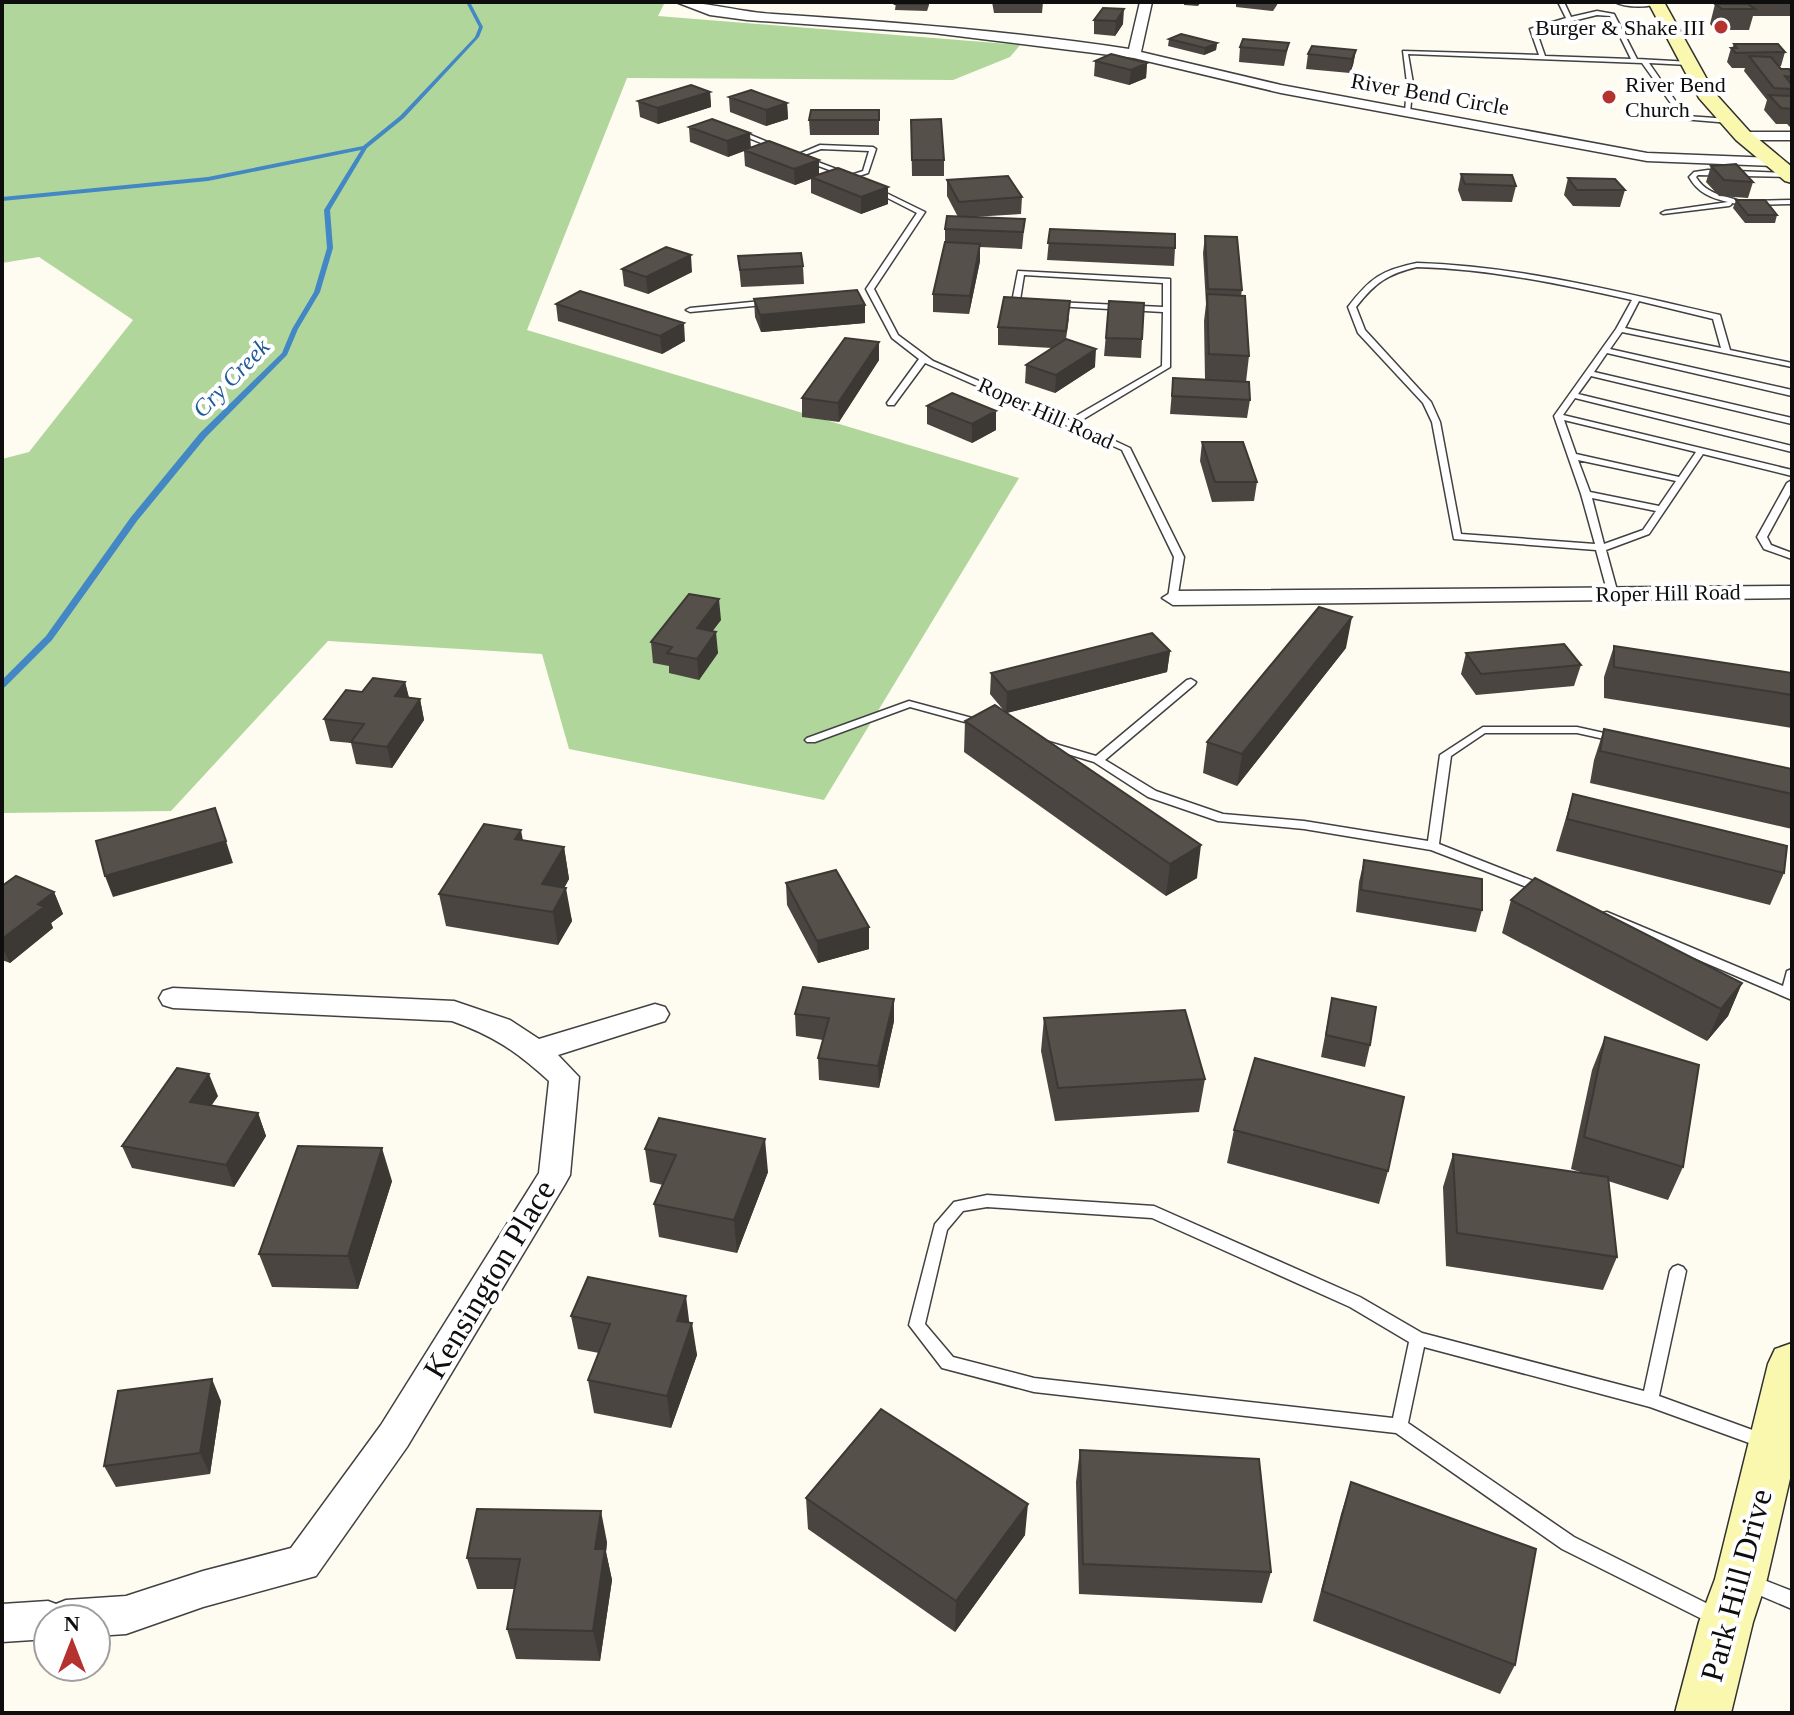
<svg xmlns="http://www.w3.org/2000/svg" width="1794" height="1715" viewBox="0 0 1794 1715" font-family="Georgia,serif">
	<style>
		.forest { fill: #b1d69c }
		.lines { fill: none; stroke-linecap: round; stroke-linejoin: round }
		.stream { fill: #4387c4; fill-rule: evenodd }
		.lane-casing { stroke: #414141; stroke-width: 3 }
		.street-casing { stroke: #414141; stroke-width: 3 }
		.secondary-casing { stroke: #303030; stroke-width: 3 }
		.lane { fill: #fff; fill-rule: evenodd }
		.street { fill: #fff; fill-rule: evenodd }
		.secondary { fill: #faf7af; fill-rule: evenodd }
		.wall { fill: #4a4540 }
		.shaded-wall { fill: #3c3834 }
		.building { fill: #56504b; stroke: #3c3834; stroke-width: 2 }
		.poi-dot { fill: #b5332f; stroke: #fff; stroke-width: 3 }
		.labels { text-anchor: middle; dominant-baseline: central; stroke-width: 8; stroke-linejoin: round; paint-order: stroke }
		.far-poi-label { font-size: 22px; fill: #0e0e0e; stroke: #fff; text-anchor: end }
		.far-street-label { font-size: 22px; fill: #0e0e0e; stroke: #fff }
		.far-water-label { font-size: 24px; font-style: italic; fill: #1f5a98; stroke: #fff }
		.near-street-label { font-size: 32px; fill: #0e0e0e; stroke: #fff }
	</style>
	<rect width="100%" height="100%" fill="#fefcf0"/>
	<!-- forest -->
	<path class="forest" d="M2 2H665L658 16 1020 45 1010 57 953 80 627 78 527 330 1019 478 824 800 569 749 542 654 328 641 171 811 2 813V459L29 452 133 320 39 257 2 263Z"/>
	<g class="lines">
		<!-- stream -->
		<path class="stream" d="M466 2H470L483 27 479 37 404 118 367 148 330 210 333 248 320 292 298 329 287 355 206 437 137 521 52 640 5 687 2 688V680L46 636 131 517 200 433 282 353 292 329 314 292 327 248 324 210 361 150 208 181 2 201V197L208 177 363 146 400 116 475 37 479 27Z"/>
		<defs>
			<path id="lane" d="M1558 2H1564L1571 17 1597 11 1614 14 1637 59 1691 62 1689 65 1649 63 1686 116 1730 119 1733 121 1730 123 1682 119 1642 63 1408 54 1413 83 1410 112 1405 113 1407 83 1403 51 1539 55 1530 29 1566 18ZM1597 15 1610 16 1631 59 1545 56 1536 30Z
				M736 129 780 147 781 148 776 149 734 132 733 131Z
				M820 145 873 147 876 149 868 173 850 179 848 178V176L863 171 869 151 821 149 799 157 794 156Z
				M807 158 847 173 848 174 843 175 805 161V159Z
				M1708 170 1790 173H1792V177L1698 175 1696 177C1707 196 1727 195 1745 203L1742 205 1732 203 1731 205 1729 206 1663 214 1661 213 1665 211 1728 202C1711 198 1698 193 1689 177L1694 172Z
				M874 189H878L925 212 874 289 898 335 933 361 1069 420 1162 366 1163 312 1055 306 1051 304 1055 302 1163 307V283L1024 275 1020 300H1029L1033 302C1028 306 1017 306 1012 302L1018 271 1170 279V367L1077 423 1130 448 1184 557 1177 600 1173 601 1168 598 1174 557 1122 450 925 363 894 405H888L887 403 919 359 892 338 866 289 917 213 874 191Z
				M1792 200V204L1751 205 1748 203 1751 201Z
				M1417 263C1519 266 1620 292 1720 315L1730 350 1792 363V367L1622 332 1610 349 1792 390V396L1607 353 1594 372 1792 418V424L1591 376 1578 394 1792 446V452L1575 398 1563 415 1792 470V476L1703 454 1649 534 1606 550 1618 594 1613 597 1608 594 1596 550 1454 539 1432 422 1423 403 1358 333 1348 307C1370 278 1382 270 1417 263ZM1417 267C1490 269 1561 284 1632 300L1616 329 1554 416 1581 494 1595 544 1461 534 1440 422 1431 402 1365 330 1356 307C1375 283 1387 274 1417 267ZM1639 301 1713 319 1721 348 1625 328ZM1564 420 1696 452 1679 477 1576 454ZM1578 460 1676 481 1659 506 1590 492ZM1592 498 1656 511 1643 530 1604 544Z
				M771 300 775 302 774 304 690 312 686 310 690 308Z
				M1792 480V491L1767 537 1771 545 1792 553V559L1764 549 1757 537 1787 483Z
				M1191 679 1196 682 1195 684 1105 760 1156 791 1223 814 1304 821 1428 841 1440 755 1483 727H1577L1622 737 1624 739 1618 742 1577 733H1485L1451 756 1439 844 1546 886 1548 889 1542 893 1431 850 1304 829 1218 821 1148 797 1094 762 1038 745 1036 743 1042 740 1096 756 1187 680Z
				M909 701 987 722 988 724 983 727 910 707 815 742H807L805 740 807 738Z
				M1607 912 1783 986 1787 971 1792 969V1000L1603 919 1601 916 1603 913Z
				M987 1195 1154 1206 1360 1297 1422 1333 1644 1391 1670 1271 1673 1267 1678 1265 1683 1267 1686 1271 1659 1396 1769 1436 1771 1441 1769 1446 1763 1448 1650 1407 1424 1347 1408 1423 1574 1537 1722 1611 1725 1617 1722 1623 1716 1626 1562 1549 1396 1433 1034 1392 942 1368 909 1325 935 1224 954 1202ZM987 1207 1152 1218 1350 1307 1409 1342 1393 1418 1034 1378 953 1357 925 1324 947 1230 963 1211Z
				M1751 1575 1792 1591V1609L1745 1589 1742 1583 1745 1577Z"/>
			<path id="street" d="M676 2C707 2 741 12 773 14 892 22 1011 31 1129 49L1140 2H1152L1141 52 1281 85 1647 153 1774 158 1781 162 1774 166 1647 161 1281 93 1134 58 933 33 747 20 710 15Z
				M1615 2H1662C1652 8 1625 8 1615 2Z
				M1792 132V140H1743L1736 136 1743 132Z
				M1792 586V598L1173 605 1162 598 1173 591Z
				M173 988 454 1001 510 1020 539 1039 655 1004 665 1007 669 1014 665 1021 558 1055 579 1077 570 1175 565 1184 407 1447 316 1576 203 1607 126 1634 96 1636V1619H48V1639L2 1642V1604L48 1601 56 1604 66 1600 126 1596 203 1571 291 1548 381 1425 539 1173 549 1081C516 1051 494 1036 452 1021L173 1008 163 1005 159 998 163 991Z"/>
			<path id="secondary" d="M1648 2H1664L1714 92 1750 132 1792 167V183L1785 181 1736 140 1699 98Z
				M1792 1343V1470L1767 1579 1753 1622 1731 1713H1675L1699 1622 1715 1579 1768 1364 1775 1349Z"/>
		</defs>
		<!-- lane casing -->
		<use href="#lane" class="lane-casing"/>
		<!-- street casing -->
		<use href="#street" class="street-casing"/>
		<!-- secondary casing -->
		<use href="#secondary" class="secondary-casing"/>
		<!-- lane -->
		<use href="#lane" class="lane"/>
		<!-- street -->
		<use href="#street" class="street"/>
		<!-- secondary -->
		<use href="#secondary" class="secondary"/>
	</g>
	<!-- wall -->
	<path class="wall" d="M896 2H929V5L927 11 895 10Z
		M992 2H1043L1042 13H994Z
		M1178 2H1201L1198 6 1184 5V2Z
		M1236 2H1278L1277 5 1273 11 1236 7Z
		M1730 2H1792V16H1753L1749 30H1716L1710 24 1715 4H1732Z
		M1103 8 1123 24 1115 36 1094 34V20Z
		M1169 39 1217 43 1216 50 1204 55 1168 46Z
		M1289 43 1284 66 1239 62 1240 47Z
		M1734 44 1785 52 1781 66H1779L1781 69 1792 73V129L1787 124H1776L1764 110 1767 100 1744 71 1745 68H1732L1727 62 1731 48H1732Z
		M1356 50 1353 65 1350 73 1306 69 1308 54Z
		M1095 61 1147 63 1146 78 1129 85 1094 76Z
		M710 92 711 107 658 124 640 117 638 101Z
		M729 97 787 103 788 119 766 126 730 112Z
		M879 110V135H810L809 120Z
		M911 120 944 160V176H912Z
		M689 127 751 147 819 160V174L888 204 861 214 811 193V179L795 185 745 166 744 151 728 157 690 142Z
		M1711 166 1753 182 1748 198 1719 196 1706 182Z
		M1461 174 1516 186 1512 202 1462 201 1458 190Z
		M1568 178 1625 190 1620 207 1573 206 1564 195Z
		M947 180 1022 197 1021 214 973 217 1025 219 1022 249 980 247V261L969 314 933 312V294L945 244V229L958 217 947 196Z
		M1736 200 1777 215 1775 223H1745L1733 208Z
		M1050 229 1175 248 1174 266 1047 260Z
		M1205 236 1242 290 1241 296 1249 356 1246 382 1250 400 1247 418 1170 414 1173 378 1205 379 1204 321 1206 304 1203 253Z
		M738 256 803 266 804 284 741 287Z
		M622 269 692 272 648 294 624 286Z
		M754 299 865 305V323L761 332 755 317Z
		M1109 301 1142 339 1141 358 1104 356Z
		M556 304 685 341 662 354 558 321Z
		M1069 318 1066 339 1095 367 1055 393 1025 383 1026 365 1052 348 998 345V327Z
		M879 342V360L839 422 802 417V398Z
		M927 406 996 430 972 443 927 424Z
		M1202 442 1257 482 1254 501 1212 502 1200 461Z
		M721 620 712 631 718 653 699 680 669 673V666L653 663 651 642Z
		M1614 646 1792 673V728L1604 698V677Z
		M1346 648 1237 786 1203 773 1207 742Z
		M1170 651 1167 672 1007 713 1197 878 1166 896 964 752 965 721 1005 712 990 694 991 673Z
		M1466 653 1581 665 1574 686 1476 695 1461 674Z
		M405 682 409 698 420 699 424 720 392 768 356 764 351 743 330 741 324 719 362 692Z
		M1604 729 1792 769V829L1590 783 1594 760Z
		M1573 794 1784 873 1770 905 1556 851Z
		M523 840 564 847 569 879 564 888 572 921 558 945 446 926 439 894Z
		M1364 860 1482 910 1476 932 1356 912 1359 882Z
		M786 883 869 949 818 963 787 905Z
		M2 886 54 892 63 914 51 923 53 928 10 963 2 960Z
		M1511 900 1742 983 1728 1016 1707 1041 1502 933Z
		M1332 998 1370 1045 1365 1067 1321 1057Z
		M894 999V1021L879 1088 819 1080 818 1058 823 1040 796 1036 795 1014Z
		M1044 1018 1205 1079 1199 1112 1055 1121 1041 1051Z
		M1605 1037 1683 1167 1668 1200 1608 1181 1617 1257 1603 1290 1446 1266 1443 1187 1453 1154 1586 1174 1571 1169 1592 1070Z
		M218 1096 211 1105 258 1113 266 1136 234 1187 132 1168 122 1146Z
		M1234 1130 1388 1171 1379 1204 1227 1163Z
		M645 1149 768 1172 737 1253 659 1237 654 1204 663 1185 650 1182Z
		M392 1181 358 1289 272 1287 259 1254Z
		M571 1316 690 1323 697 1355 671 1428 594 1413 588 1380 599 1353 578 1349Z
		M221 1401 210 1474 116 1487 104 1466Z
		M1080 1450 1271 1572 1262 1603 1079 1594 1076 1482Z
		M1351 1482 1515 1665 1500 1694 1313 1621 1341 1514Z
		M806 1498 1025 1535 955 1632 808 1529Z
		M607 1542 606 1552 612 1580 600 1661 516 1659 507 1629 515 1589H477L467 1558Z"/>
	<!-- shaded-wall -->
	<path class="shaded-wall" d="M1124 9 1123 24 1115 36 1116 21Z
		M1217 43 1216 50 1204 55 1205 48Z
		M1356 50 1353 65 1350 73 1352 59Z
		M1147 63 1146 78 1129 85 1131 70Z
		M710 92 711 107 658 124 657 108Z
		M787 103 788 119 766 126V110Z
		M750 133 751 149 744 150V151L728 157 727 141Z
		M819 160V176L811 177V179L795 185 794 169Z
		M888 187V204L861 214V197Z
		M980 244V261L969 314 970 296Z
		M691 255 692 272 648 294 646 277Z
		M865 305V323L761 332 760 315Z
		M684 323 685 341 662 354 660 336Z
		M879 342V360L839 422 838 403Z
		M1096 349 1095 367 1055 393 1056 375Z
		M996 411V430L972 443V424Z
		M719 599 721 620 699 649 697 628Z
		M1352 617 1346 648 1237 786 1242 754Z
		M716 632 718 653 699 680 697 659Z
		M1170 651 1167 672 1006 713 1007 692Z
		M405 682 410 702 395 696Z
		M420 699 424 720 392 768 387 747Z
		M521 830 527 862 515 839Z
		M226 841 233 863 113 897 105 876Z
		M1201 845 1197 878 1166 896 1170 864Z
		M564 847 569 879 551 912 542 884Z
		M566 888 572 921 558 945 553 912Z
		M54 892 63 914 51 923 53 928 10 963 2 946V939L38 904Z
		M869 927V949L818 963 817 941Z
		M1742 983 1728 1016 1707 1041 1721 1009Z
		M894 999V1021L879 1088 878 1066Z
		M209 1074 218 1096 199 1124 190 1102Z
		M258 1113 266 1136 234 1187 226 1165Z
		M765 1139 768 1172 737 1253 734 1220Z
		M382 1148 392 1181 358 1289 348 1256Z
		M686 1296 690 1328 677 1321Z
		M692 1323 697 1355 671 1428 667 1396Z
		M212 1379 221 1401 210 1474 200 1453Z
		M1028 1504 1025 1535 955 1632 956 1601Z
		M601 1511 607 1542 606 1552 612 1580 600 1661 593 1631 595 1549Z"/>
	<!-- building -->
	<path class="building" d="M896 2H928L927 4H895Z
		M1715 4H1748L1755 9H1722Z
		M1103 8 1124 9 1116 21 1094 20Z
		M1181 34 1217 43 1205 48 1169 39Z
		M1243 39 1289 43 1286 51 1240 47Z
		M1734 44H1778L1785 52 1736 53 1731 48H1737Z
		M1312 46 1356 50 1352 59 1308 54Z
		M1111 54 1147 63 1131 70 1095 61Z
		M1749 56 1771 57 1781 69H1789L1792 73V77L1785 76 1792 85V89L1774 88Z
		M691 85 710 92 657 108 638 101Z
		M751 90 787 103 766 110 729 97Z
		M1769 95 1792 96V109L1781 108Z
		M811 110H879V120H809Z
		M712 119 750 133 727 141 689 127Z
		M941 119 944 160H912L911 120Z
		M769 141 819 160 794 169 744 150Z
		M1736 164 1753 182 1724 180 1711 166Z
		M838 168 888 187 861 197 811 177Z
		M1461 174 1512 175 1516 186 1465 184Z
		M1008 176 1022 197 959 202 947 180Z
		M1568 178 1615 179 1625 190H1577Z
		M1736 200H1765L1777 215H1748Z
		M947 216 1025 219 1023 232 945 229Z
		M1050 229 1175 234V248L1048 243Z
		M1205 236 1237 237 1242 290 1208 289Z
		M945 242 980 244 970 296 933 294Z
		M666 247 691 255 646 277 622 269Z
		M801 253 803 266 740 270 738 256Z
		M857 290 865 305 760 315 754 299Z
		M580 291 684 323 660 336 556 304Z
		M1207 294 1245 296 1249 356 1209 354Z
		M1004 297 1070 301 1066 331 998 327Z
		M1109 301 1144 303 1142 339 1106 338Z
		M845 338 879 342 838 403 802 398Z
		M1066 339 1096 349 1056 375 1026 365Z
		M1173 378 1249 382 1250 400 1172 396Z
		M952 393 996 411 972 424 927 406Z
		M1202 442H1243L1257 482H1215Z
		M689 594 719 599 697 628 716 632 697 659 667 653 672 647 651 642Z
		M1319 607 1352 617 1242 754 1207 742Z
		M1152 633 1170 651 1007 692 991 673Z
		M1564 644 1581 665 1481 674 1466 653Z
		M1614 646 1792 673V695L1614 667Z
		M373 678 405 682 395 696 420 699 387 747 351 742 364 724 324 719 346 690 362 692Z
		M995 705 1201 845 1170 864 965 721Z
		M1604 729 1792 769V794L1600 751Z
		M1573 794 1787 846 1784 873 1567 819Z
		M215 808 226 841 105 876 96 841Z
		M484 824 521 830 515 839 564 847 542 884 566 888 553 912 439 894Z
		M1364 860 1482 879V910L1361 890Z
		M836 870 869 927 817 941 786 883Z
		M16 876 54 892 38 904 44 907 2 939V886Z
		M1535 878 1742 983 1721 1009 1511 900Z
		M803 987 894 999 878 1066 818 1058 829 1018 795 1014Z
		M1332 998 1376 1007 1370 1045 1326 1035Z
		M1185 1010 1205 1079 1058 1088 1044 1018Z
		M1605 1037 1699 1065 1683 1167 1584 1137Z
		M1255 1058 1404 1097 1388 1171 1234 1130Z
		M177 1068 209 1074 190 1102 258 1113 226 1165 122 1146Z
		M659 1118 765 1139 734 1220 654 1204 676 1155 645 1149Z
		M298 1146 382 1148 348 1256 259 1254Z
		M1453 1154 1608 1177 1617 1257 1457 1233Z
		M588 1277 686 1296 677 1321 692 1323 667 1396 588 1380 610 1324 571 1316Z
		M212 1379 200 1453 104 1466 118 1391Z
		M881 1409 1028 1504 956 1601 806 1498Z
		M1080 1450 1259 1459 1271 1572 1083 1564Z
		M1351 1482 1536 1549 1515 1665 1322 1591Z
		M477 1509 601 1511 595 1549H605L593 1631 507 1629 520 1559 467 1558Z"/>
	<!-- markers -->
	<g class="poi-dot">
		<circle cx="1721" cy="27" r="8"/>
		<circle cx="1609" cy="97" r="8"/>
	</g>
	<g class="labels">
		<!-- far-poi labels -->
		<g class="far-poi-label">
			<text x="1705" y="27">Burger &amp; Shake III</text>
			<text x="1625" y="84" text-anchor="start">River Bend<tspan x="1625" dy="25">Church</tspan></text>
		</g>
		<!-- far-street labels -->
		<g class="far-street-label">
			<text transform="translate(1430 94) rotate(10)">River Bend Circle</text>
			<text transform="translate(1046 413) rotate(24)">Roper Hill Road</text>
			<text transform="translate(1668 593) rotate(-1)">Roper Hill Road</text>
		</g>
		<!-- far-water labels -->
		<g class="far-water-label">
			<text transform="translate(231 378) rotate(-46)">Cry Creek</text>
		</g>
		<!-- near-street labels -->
		<g class="near-street-label">
			<text transform="translate(489 1279) rotate(-59)">Kensington Place</text>
			<text transform="translate(1736 1585) rotate(-75)">Park Hill Drive</text>
		</g>
	</g>
	<!-- border -->
	<rect width="1794" height="1715" fill="none" stroke="#0e0e0e" stroke-width="8"/>
	<!-- north arrow -->
	<g transform="translate(72 1643)"><circle r="38" fill="#ffffff" stroke="#9f9f9f" stroke-width="2"/>
	<path d="M0-6L14 30L0 20L-14 30Z" fill="#b5332f"/>
	<text y="-12" font-size="22" font-weight="bold" text-anchor="middle" fill="#0e0e0e">N</text>
	</g>
</svg>
